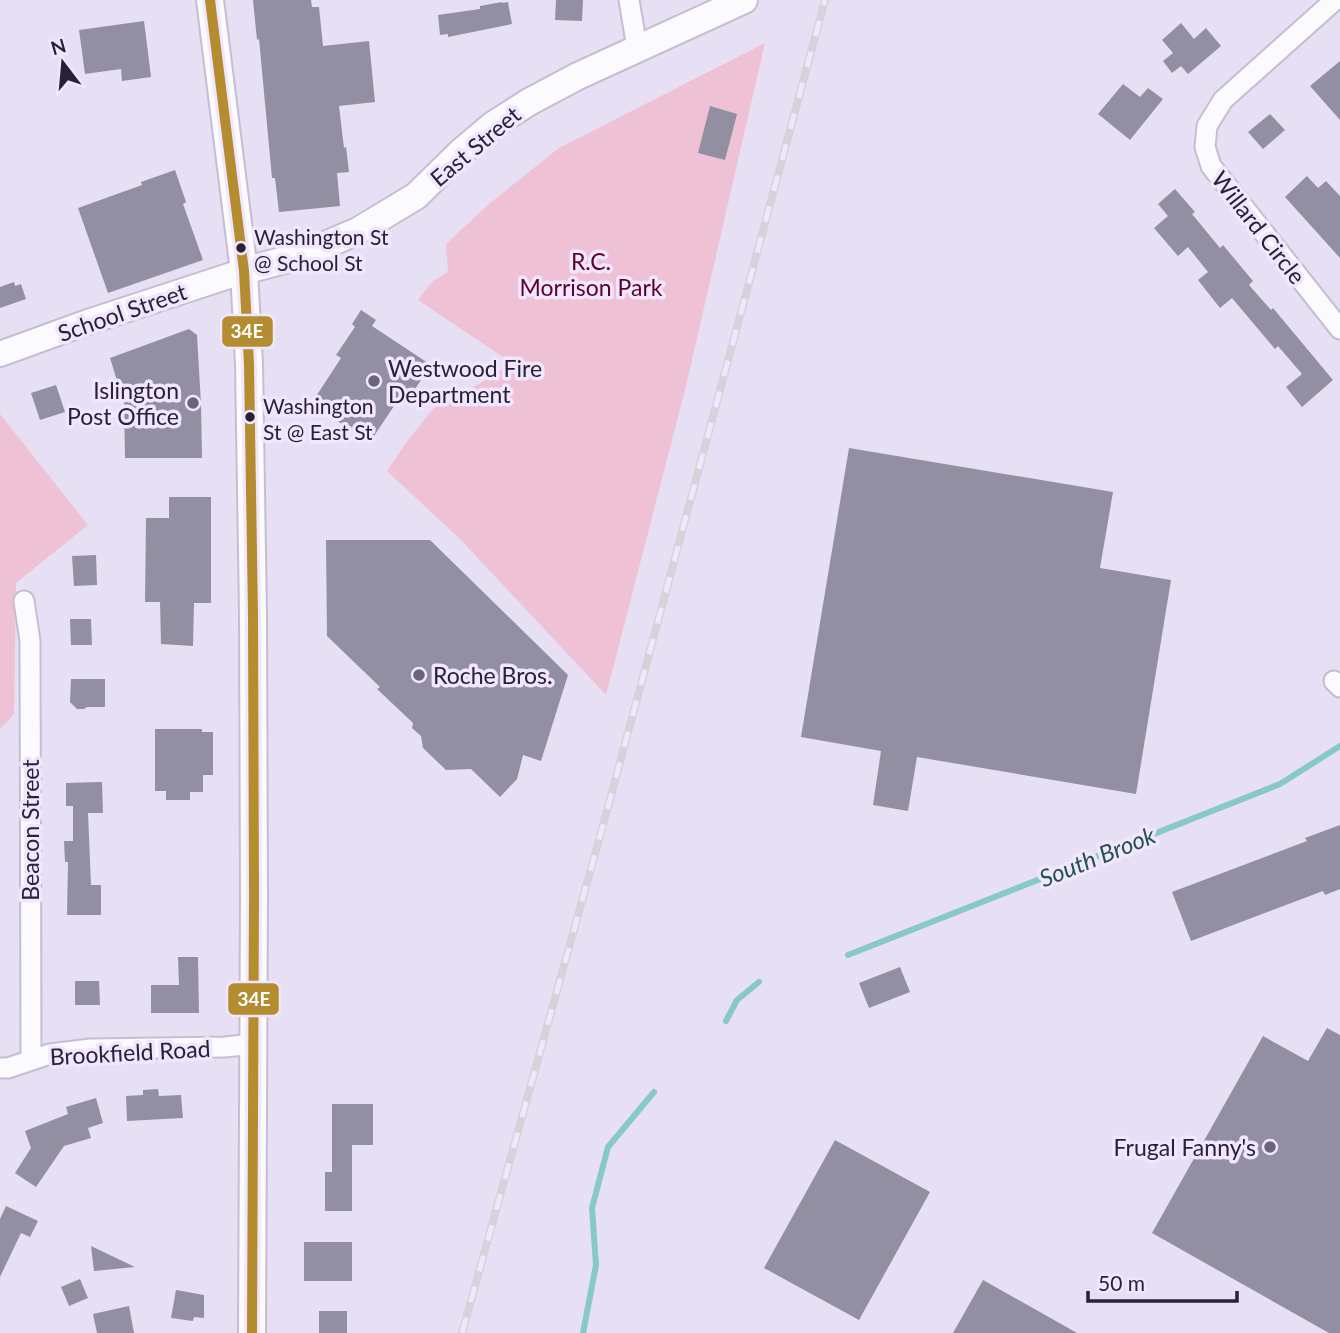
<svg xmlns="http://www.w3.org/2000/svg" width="1340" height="1333" viewBox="0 0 1340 1333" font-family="Lato,sans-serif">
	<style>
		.green { fill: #efc1d5 }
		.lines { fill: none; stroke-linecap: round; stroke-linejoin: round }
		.stream { stroke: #87c9c6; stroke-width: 6 }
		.building { fill: #938fa2 }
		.minor-casing { stroke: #c6bdd2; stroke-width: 23 }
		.tertiary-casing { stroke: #c6bdd2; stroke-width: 28 }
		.secondary-casing { stroke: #c6bdd2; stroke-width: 30 }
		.minor { stroke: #fbfafd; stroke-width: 19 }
		.tertiary { stroke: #fbfafd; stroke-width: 24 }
		.secondary { stroke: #fbfafd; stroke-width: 26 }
		.rail-casing { stroke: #d5d3da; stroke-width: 8 }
		.rail { stroke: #f0e7ff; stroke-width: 5; stroke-dasharray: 16; stroke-linecap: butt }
		.bus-1-casing { stroke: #f0e7ff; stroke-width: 16 }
		.bus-1 { stroke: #b48d30; stroke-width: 10 }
		.bus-dot { fill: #2a2137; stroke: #f0e7ff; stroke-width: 2.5 }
		.poi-dot { fill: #6c6479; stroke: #f0e7ff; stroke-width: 2.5 }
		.labels { text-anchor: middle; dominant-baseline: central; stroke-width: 7; stroke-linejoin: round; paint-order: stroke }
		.bus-label { font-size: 21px; fill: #2a2137; stroke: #f0e7ff; text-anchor: start }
		.street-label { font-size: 23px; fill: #2a2137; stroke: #f0e7ff }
		.park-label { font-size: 23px; fill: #5e002a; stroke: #f0e7ff }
		.poi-label { font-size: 23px; fill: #2a2137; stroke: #f0e7ff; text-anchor: start }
		.water-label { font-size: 24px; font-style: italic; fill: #26524c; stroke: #f0e7ff }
		.line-badge { stroke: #f0e7ff; stroke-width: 2.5 }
		.badge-label { font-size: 19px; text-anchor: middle; font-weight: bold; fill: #fff }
	</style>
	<rect width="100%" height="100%" fill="#e7dff3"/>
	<!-- green -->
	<path class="green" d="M765 43 686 386 606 695 460 539 387 471 408 440 434 408 479 384 512 363 418 300 433 281 448 272 446 244 489 204 559 148Z
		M0 414 88 525 16 583 14 714 0 729Z"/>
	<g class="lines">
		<!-- stream -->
		<path class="stream" d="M848 955 1280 784 1340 746
			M726 1021 737 1000 759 982
			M583 1333 596 1265 592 1208 608 1147 654 1092"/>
	</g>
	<!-- building -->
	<path class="building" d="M253 0H311L312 7H319L323 46 369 41 375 102 339 106 344 148 346 147 349 172 337 173 340 206 279 212 275 178H272L259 39 257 40Z
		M556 0H583L582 21 555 20Z
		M502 2V3L508 2 512 24 448 37V34L440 35 438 15 480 9V6Z
		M144 21 151 77 122 81 121 69 85 74 79 30Z
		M1181 23 1194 39 1206 28 1221 46 1188 74 1181 66 1172 73 1163 61 1173 53 1162 40Z
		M1340 61V120L1310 86Z
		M1123 84 1140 97 1148 88 1163 99 1130 140 1098 114Z
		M710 106 737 114 725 160 698 153Z
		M1270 114 1285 130 1263 149 1248 132Z
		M175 170 186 202 183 204 203 260 108 293 78 208 142 185 141 182Z
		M1307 176 1318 188 1326 181 1340 196V258L1285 197Z
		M1175 189 1195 212 1192 214 1220 248 1223 245 1253 281 1249 285 1271 310 1273 308 1333 380 1302 407 1286 387 1302 374 1278 346 1275 349 1232 298 1220 308 1198 280 1208 272 1188 247 1178 256 1154 228 1168 216 1158 204Z
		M14 282 15 286 21 284 26 299 0 308V287Z
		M361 310 376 320 372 326 431 365 407 401 400 397 370 442 311 404 341 358 336 355 355 327 352 324Z
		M189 329 197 335 201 404 202 458H125L124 403 110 358Z
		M56 385 65 412 40 420 31 393Z
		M849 448 1113 492 1100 568 1171 580 1136 794 917 757 908 811 873 805 881 751 801 737Z
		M169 497H211V603H194L193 646 161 644 160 602H145L146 518H169Z
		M326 540H430L568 675 541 761 523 755 517 779 500 797 471 769 446 770 423 748 421 736 412 728 413 723 377 689 380 687 327 636Z
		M96 555 97 585 74 586 72 556Z
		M70 619H91L92 645H71Z
		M71 679H105V707H87L84 709H77L70 702Z
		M155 729H202V732H213V775H203V792H190V800H166V791H155Z
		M102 782 103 813H88L91 885H101V915H67L68 862H65L64 841H73V806H66V783Z
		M1340 825V889L1325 895 1323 891 1191 941 1172 892 1307 841 1305 838Z
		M178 957H198L199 1013H151V985H179Z
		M900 967 910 992 869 1008 859 983Z
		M75 981H99L100 1005H75Z
		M1327 1028 1340 1035V1333H1329L1152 1233 1263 1036 1308 1061Z
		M158 1089 159 1096 181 1095 183 1118 127 1121 126 1096 143 1095V1090Z
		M96 1098 103 1123 88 1128 91 1138 64 1146 36 1187 15 1173 31 1148 25 1131 68 1114 66 1107Z
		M332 1104H373V1145H352V1211H325V1172H332Z
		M835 1140 930 1192 859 1320 764 1268Z
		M6 1206 38 1221 30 1237 21 1233 0 1277V1219Z
		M304 1242H352V1281H304Z
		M91 1246 135 1267 94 1271Z
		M80 1279 88 1298 69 1306 61 1287Z
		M983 1280 1077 1333H953Z
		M176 1290 204 1295V1318L194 1317 193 1321 171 1318Z
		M129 1306 134 1333H97L93 1314Z
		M319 1311H347V1333H319Z"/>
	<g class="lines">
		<defs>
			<path id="minor" d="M629 0 637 48
				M1335 0 1223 100 1207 126 1205 147 1211 166 1340 329
				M24 601 30 641 31 1059
				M1334 681 1340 687
				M0 1068H8L50 1054 91 1049 225 1047 254 1044"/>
			<path id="tertiary" d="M0 354 88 322 244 271"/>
			<path id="secondary" d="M210 0 244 271 249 364 253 615 254 896 252 1333
				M244 271 299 256 358 231 416 196 461 152 493 125 529 102 578 76 744 0"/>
		</defs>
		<!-- minor casing -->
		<use href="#minor" class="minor-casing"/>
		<!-- tertiary casing -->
		<use href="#tertiary" class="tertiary-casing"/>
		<!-- secondary casing -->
		<use href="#secondary" class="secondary-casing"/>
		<!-- minor -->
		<use href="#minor" class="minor"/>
		<!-- tertiary -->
		<use href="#tertiary" class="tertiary"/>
		<!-- secondary -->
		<use href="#secondary" class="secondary"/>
		<defs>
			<path id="rail" d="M462 1333 605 818 825 0"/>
		</defs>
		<!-- rail casing -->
		<use href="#rail" class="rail-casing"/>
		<!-- rail -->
		<use href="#rail" class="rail"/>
		<defs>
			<path id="bus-1" d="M210 0 244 271 249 364 253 615 254 896 252 1333"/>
		</defs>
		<!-- bus-1 casing -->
		<use href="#bus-1" class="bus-1-casing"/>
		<!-- bus-1 -->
		<use href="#bus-1" class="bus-1"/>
	</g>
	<!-- markers -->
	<g class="bus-dot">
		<circle cx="241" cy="248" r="6"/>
		<circle cx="250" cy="417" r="6"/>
	</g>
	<g class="poi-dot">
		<circle cx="374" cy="381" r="7"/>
		<circle cx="193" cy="403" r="7"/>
		<circle cx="419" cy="675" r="7"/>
		<circle cx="1270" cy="1147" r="7"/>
	</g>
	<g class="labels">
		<!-- bus labels -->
		<g class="bus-label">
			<text x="254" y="236">Washington St<tspan x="254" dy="26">@ School St</tspan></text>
			<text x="263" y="405">Washington<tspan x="263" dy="26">St @ East St</tspan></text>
		</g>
		<!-- street labels -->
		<g class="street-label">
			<text transform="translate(475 146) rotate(-40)">East Street</text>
			<text transform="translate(1259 227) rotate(52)">Willard Circle</text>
			<text transform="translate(122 312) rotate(-19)">School Street</text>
			<text transform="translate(30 830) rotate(-90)">Beacon Street</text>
			<text transform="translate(130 1052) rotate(-3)">Brookfield Road</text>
		</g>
		<!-- park labels -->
		<g class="park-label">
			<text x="591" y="261">R.C.<tspan x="591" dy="26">Morrison Park</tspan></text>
		</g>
		<!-- poi labels -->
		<g class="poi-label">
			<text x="388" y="368">Westwood Fire<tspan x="388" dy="26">Department</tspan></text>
			<text x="179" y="390" text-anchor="end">Islington<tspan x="179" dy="26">Post Office</tspan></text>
			<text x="433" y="675">Roche Bros.</text>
			<text x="1256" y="1147" text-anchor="end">Frugal Fanny's</text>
		</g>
		<!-- water labels -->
		<g class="water-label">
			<text transform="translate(1097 856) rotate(-22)">South Brook</text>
		</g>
	</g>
	<g class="line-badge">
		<rect x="221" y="315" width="53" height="33" rx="7" fill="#b48d30"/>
		<rect x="227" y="982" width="53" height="34" rx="7" fill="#b48d30"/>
	</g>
	<g class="badge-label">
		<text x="247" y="338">34E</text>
		<text x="254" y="1006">34E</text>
	</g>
	<!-- north arrow -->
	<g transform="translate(63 63) rotate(344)" stroke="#f0e7ff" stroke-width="5" paint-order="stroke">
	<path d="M0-5L12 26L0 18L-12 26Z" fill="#2a2137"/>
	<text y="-10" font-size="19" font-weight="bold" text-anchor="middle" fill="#2a2137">N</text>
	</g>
	<!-- scale -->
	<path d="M1088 1291v10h149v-10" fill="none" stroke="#2a2137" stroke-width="3.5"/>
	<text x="1098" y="1291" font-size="21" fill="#2a2137" stroke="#f0e7ff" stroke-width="5" paint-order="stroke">50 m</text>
</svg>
